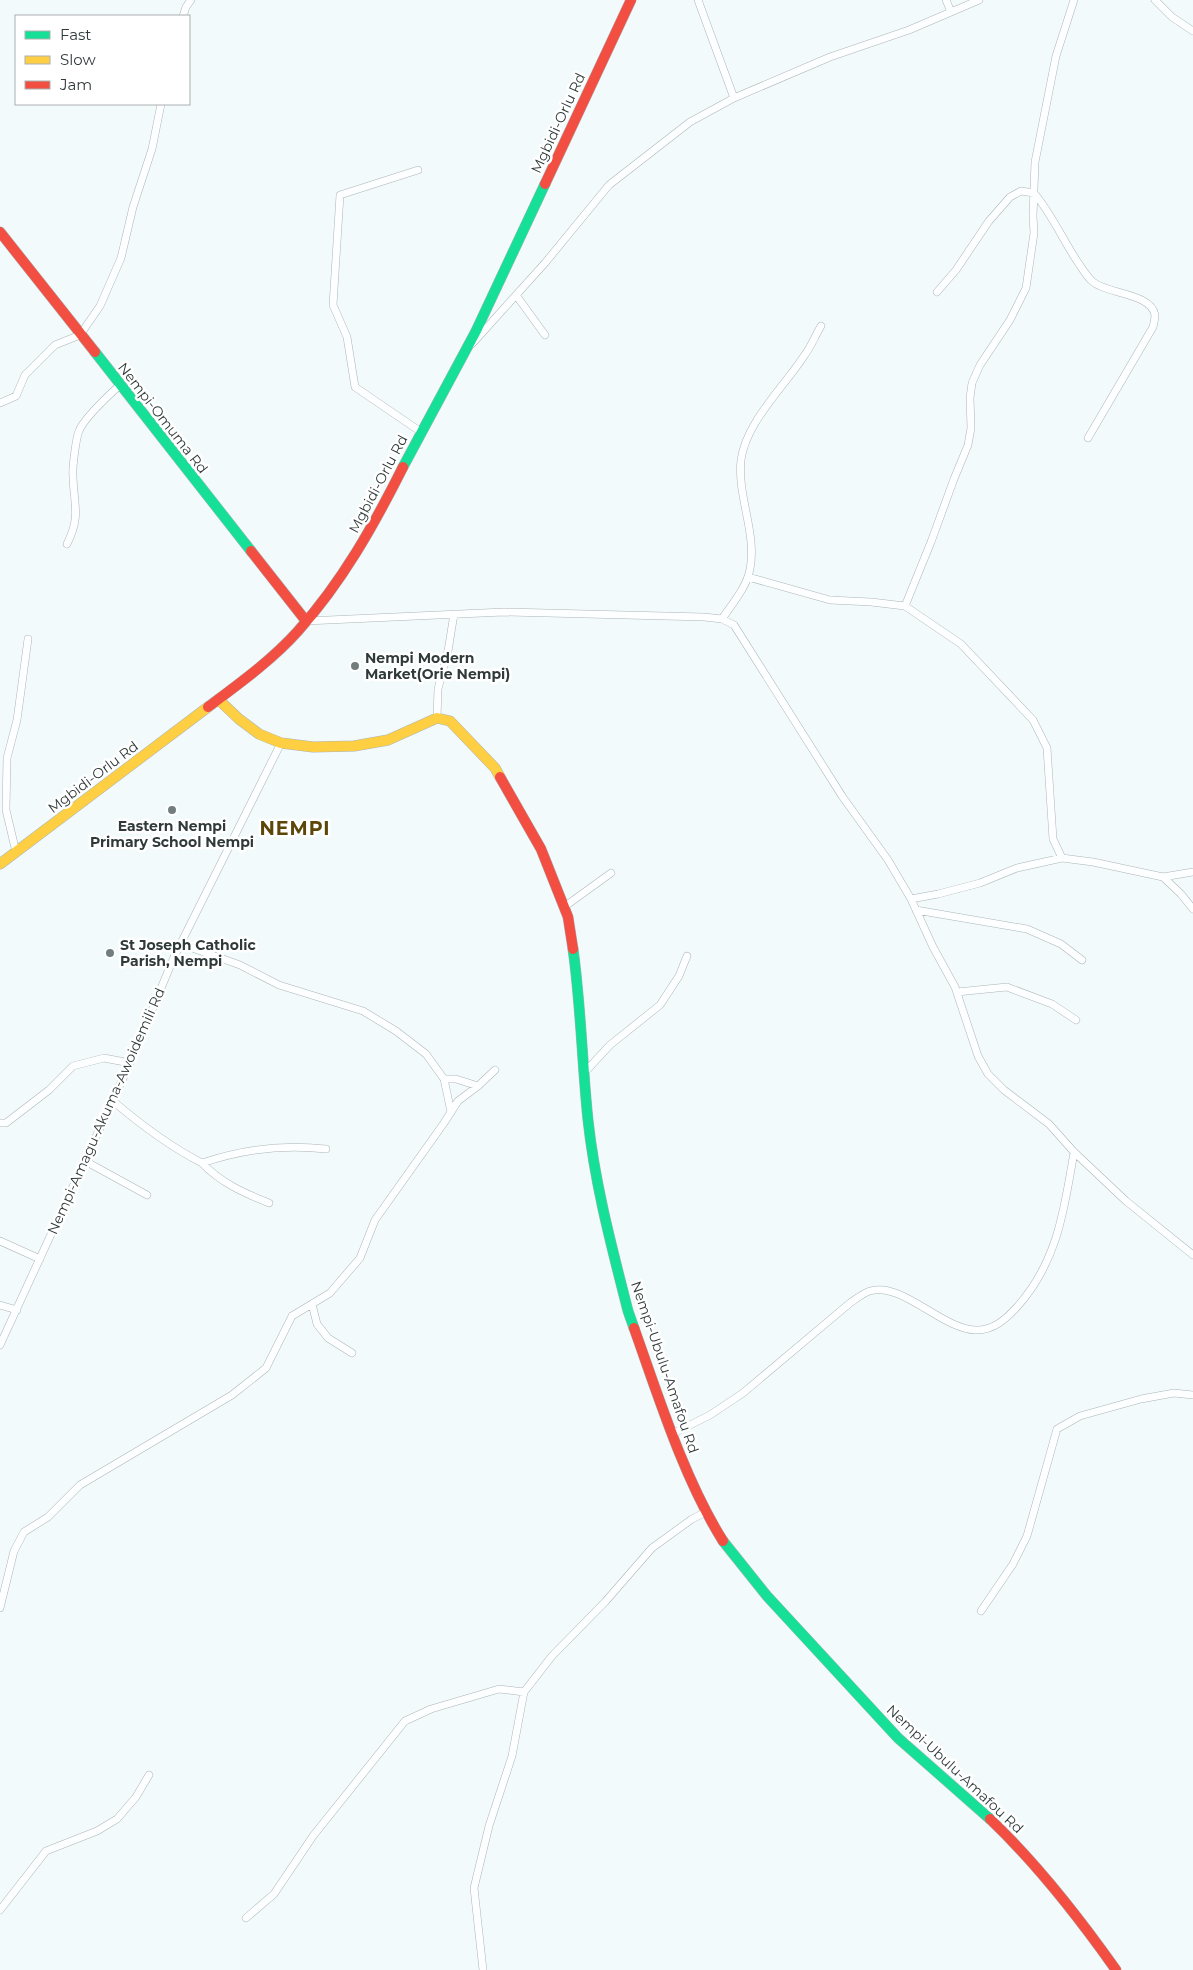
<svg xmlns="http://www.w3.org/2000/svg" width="1193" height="1970" viewBox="0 0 1193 1970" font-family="Montserrat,sans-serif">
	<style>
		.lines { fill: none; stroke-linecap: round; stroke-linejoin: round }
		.street-casing { stroke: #adb5b7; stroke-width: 8 }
		.fast-casing { stroke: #adb5b7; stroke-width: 11 }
		.slow-casing { stroke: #adb5b7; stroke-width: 11 }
		.jam-casing { stroke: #adb5b7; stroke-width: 11 }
		.street { stroke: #fdfeff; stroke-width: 7 }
		.fast { stroke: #16e098; stroke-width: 10 }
		.slow { stroke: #ffcf43; stroke-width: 10 }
		.jam { stroke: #f24e42; stroke-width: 10 }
		.poi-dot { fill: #747d7e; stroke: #fff; stroke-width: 2 }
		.labels { text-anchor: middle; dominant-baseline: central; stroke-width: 5; stroke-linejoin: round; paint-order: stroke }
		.street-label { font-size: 14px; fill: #303a3a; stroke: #fff }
		.poi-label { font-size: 14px; font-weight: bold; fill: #303a3a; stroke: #fff; text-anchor: start }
		.district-label { font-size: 19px; font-weight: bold; letter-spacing: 1px; fill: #5d4708; stroke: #fff }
	</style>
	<rect width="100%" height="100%" fill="#f2fafc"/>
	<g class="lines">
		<defs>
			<path id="street" d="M698 0 734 98
				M946 0 951 12
				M1155 0 1172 17 1193 31
				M183 16 186 7 191 0
				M418 170 340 195 333 305 347 337 355 387 421 432
				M937 292 956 270 989 221 1010 197 1021 191 1034 193C1051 213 1062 238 1077 261 1082 268 1086 276 1093 282 1107 294 1151 293 1155 315 1155 319 1154 323 1153 327L1088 438
				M516 295 545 335
				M472 344 545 263 609 185 690 122 734 98 830 57 909 30 979 0
				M0 403 16 396 25 375 55 345 80 335 100 306 121 258 133 207 152 149 161 104
				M67 544C81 516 74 506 73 477 72 469 76 438 79 431 84 418 109 395 120 385
				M748 577 830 600 871 602 905 606 961 644 1033 720 1047 748 1053 839 1062 858
				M905 606 931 542 954 479 968 445 971 428 970 398 972 383 980 365 1010 320 1026 288 1034 233 1033 216 1035 162 1056 56 1074 0
				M722 619C732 604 747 587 750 569 757 533 737 496 741 460 746 422 784 387 804 356 811 347 815 336 821 326
				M306 621 504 612 704 617 722 619 734 625 842 796 888 860 911 899 933 947 955 987 978 1056 988 1074 1004 1090 1049 1124 1074 1152 1126 1201 1193 1255
				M437 718 438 689 448 651 454 614
				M16 852 6 810 7 758 17 720 28 639
				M1163 877 1181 894 1193 909
				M911 899 938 894 980 883 1017 868 1062 858 1093 862 1163 877 1193 872
				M564 907 611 873
				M916 910 1027 929 1061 944 1082 960
				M181 944 240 965 279 985 363 1011 396 1031 426 1054 444 1079 451 1112
				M957 992 1007 987 1052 1004 1076 1020
				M584 1073 610 1045 660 1005 679 976 687 956
				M444 1079H456L478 1086
				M113 1101C141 1125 169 1146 202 1163 243 1149 283 1144 326 1149
				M0 1123H6L49 1090 73 1066 104 1058 130 1063
				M85 1161 147 1195
				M202 1163C221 1183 244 1193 269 1203
				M0 1241 40 1259
				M312 1304 317 1324 328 1338 352 1353
				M0 1305 17 1310
				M0 1345 130 1063 174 957 281 743
				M672 1434 710 1415 743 1393 850 1303C856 1299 863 1293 870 1291 901 1281 942 1329 975 1330 993 1331 1006 1319 1017 1307 1058 1261 1064 1210 1074 1152
				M0 1608 14 1551 24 1532 48 1517 80 1485 232 1395 266 1368 292 1316 330 1293 360 1258 375 1220 444 1123 458 1101 478 1086 495 1070
				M981 1611 1013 1564 1027 1536 1057 1429 1080 1416 1141 1399 1174 1393 1193 1395
				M0 1910 46 1851 97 1831 117 1819 136 1797 149 1775
				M246 1918 274 1894 313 1836 405 1721 431 1709 499 1689 524 1692
				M483 1970 474 1888 489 1826 512 1756 524 1692 552 1656 605 1602 652 1548 692 1519 706 1512"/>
			<path id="fast" d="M95 352 251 551
				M403 467 476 331 545 184
				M573 949C581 1006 582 1063 588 1120 595 1185 612 1248 628 1311L634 1328
				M723 1541 767 1596 898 1738 990 1819"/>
			<path id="slow" d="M219 700 239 719 259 734 281 743 313 747 354 746 388 740 437 718 450 721 495 768 500 777
				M0 864 208 707"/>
			<path id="jam" d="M545 184 631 0
				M0 232 95 352
				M251 551 306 621
				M208 707C240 683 272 660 298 631 342 582 374 525 403 467
				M500 777 541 849 568 917 573 949
				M634 1328C659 1398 684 1479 723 1541
				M990 1819C1035 1862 1080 1919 1116 1970"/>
		</defs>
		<!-- street casing -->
		<use href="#street" class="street-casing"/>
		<!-- fast casing -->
		<use href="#fast" class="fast-casing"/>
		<!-- slow casing -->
		<use href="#slow" class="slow-casing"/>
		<!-- jam casing -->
		<use href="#jam" class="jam-casing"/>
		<!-- street -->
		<use href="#street" class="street"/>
		<!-- fast -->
		<use href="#fast" class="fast"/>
		<!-- slow -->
		<use href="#slow" class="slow"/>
		<!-- jam -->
		<use href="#jam" class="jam"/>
	</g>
	<!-- markers -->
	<g class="poi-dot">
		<circle cx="355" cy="666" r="5"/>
		<circle cx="172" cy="810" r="5"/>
		<circle cx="110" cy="953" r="5"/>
	</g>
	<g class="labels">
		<!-- street labels -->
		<g class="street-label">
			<text transform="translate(558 123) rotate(-65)">Mgbidi-Orlu Rd</text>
			<text transform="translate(163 418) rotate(52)">Nempi-Omuma Rd</text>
			<text transform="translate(378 484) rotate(-62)">Mgbidi-Orlu Rd</text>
			<text transform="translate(93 777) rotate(-37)">Mgbidi-Orlu Rd</text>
			<text transform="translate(106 1111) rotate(-66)">Nempi-Amagu-Akuma-Awoidemili Rd</text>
			<text transform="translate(665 1367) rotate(71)">Nempi-Ubulu-Amafou Rd</text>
			<text transform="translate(955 1769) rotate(43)">Nempi-Ubulu-Amafou Rd</text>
		</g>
		<!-- poi labels -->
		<g class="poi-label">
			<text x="365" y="658">Nempi Modern<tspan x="365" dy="16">Market(Orie Nempi)</tspan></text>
			<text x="172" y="826" text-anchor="middle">Eastern Nempi<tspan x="172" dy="16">Primary School Nempi</tspan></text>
			<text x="120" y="945">St Joseph Catholic<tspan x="120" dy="16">Parish, Nempi</tspan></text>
		</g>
		<!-- district labels -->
		<g class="district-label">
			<text x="295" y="828">NEMPI</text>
		</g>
	</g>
	<!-- legend -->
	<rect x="15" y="15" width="175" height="90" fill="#ffffff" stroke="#acb0b0"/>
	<rect x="25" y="31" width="25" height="8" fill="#16e098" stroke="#acb0b0"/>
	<text x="60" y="40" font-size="15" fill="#303a3a">Fast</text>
	<rect x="25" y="56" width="25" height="8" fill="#ffcf43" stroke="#acb0b0"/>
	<text x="60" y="65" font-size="15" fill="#303a3a">Slow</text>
	<rect x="25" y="81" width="25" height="8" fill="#f24e42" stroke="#acb0b0"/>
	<text x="60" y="90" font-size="15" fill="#303a3a">Jam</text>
</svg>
